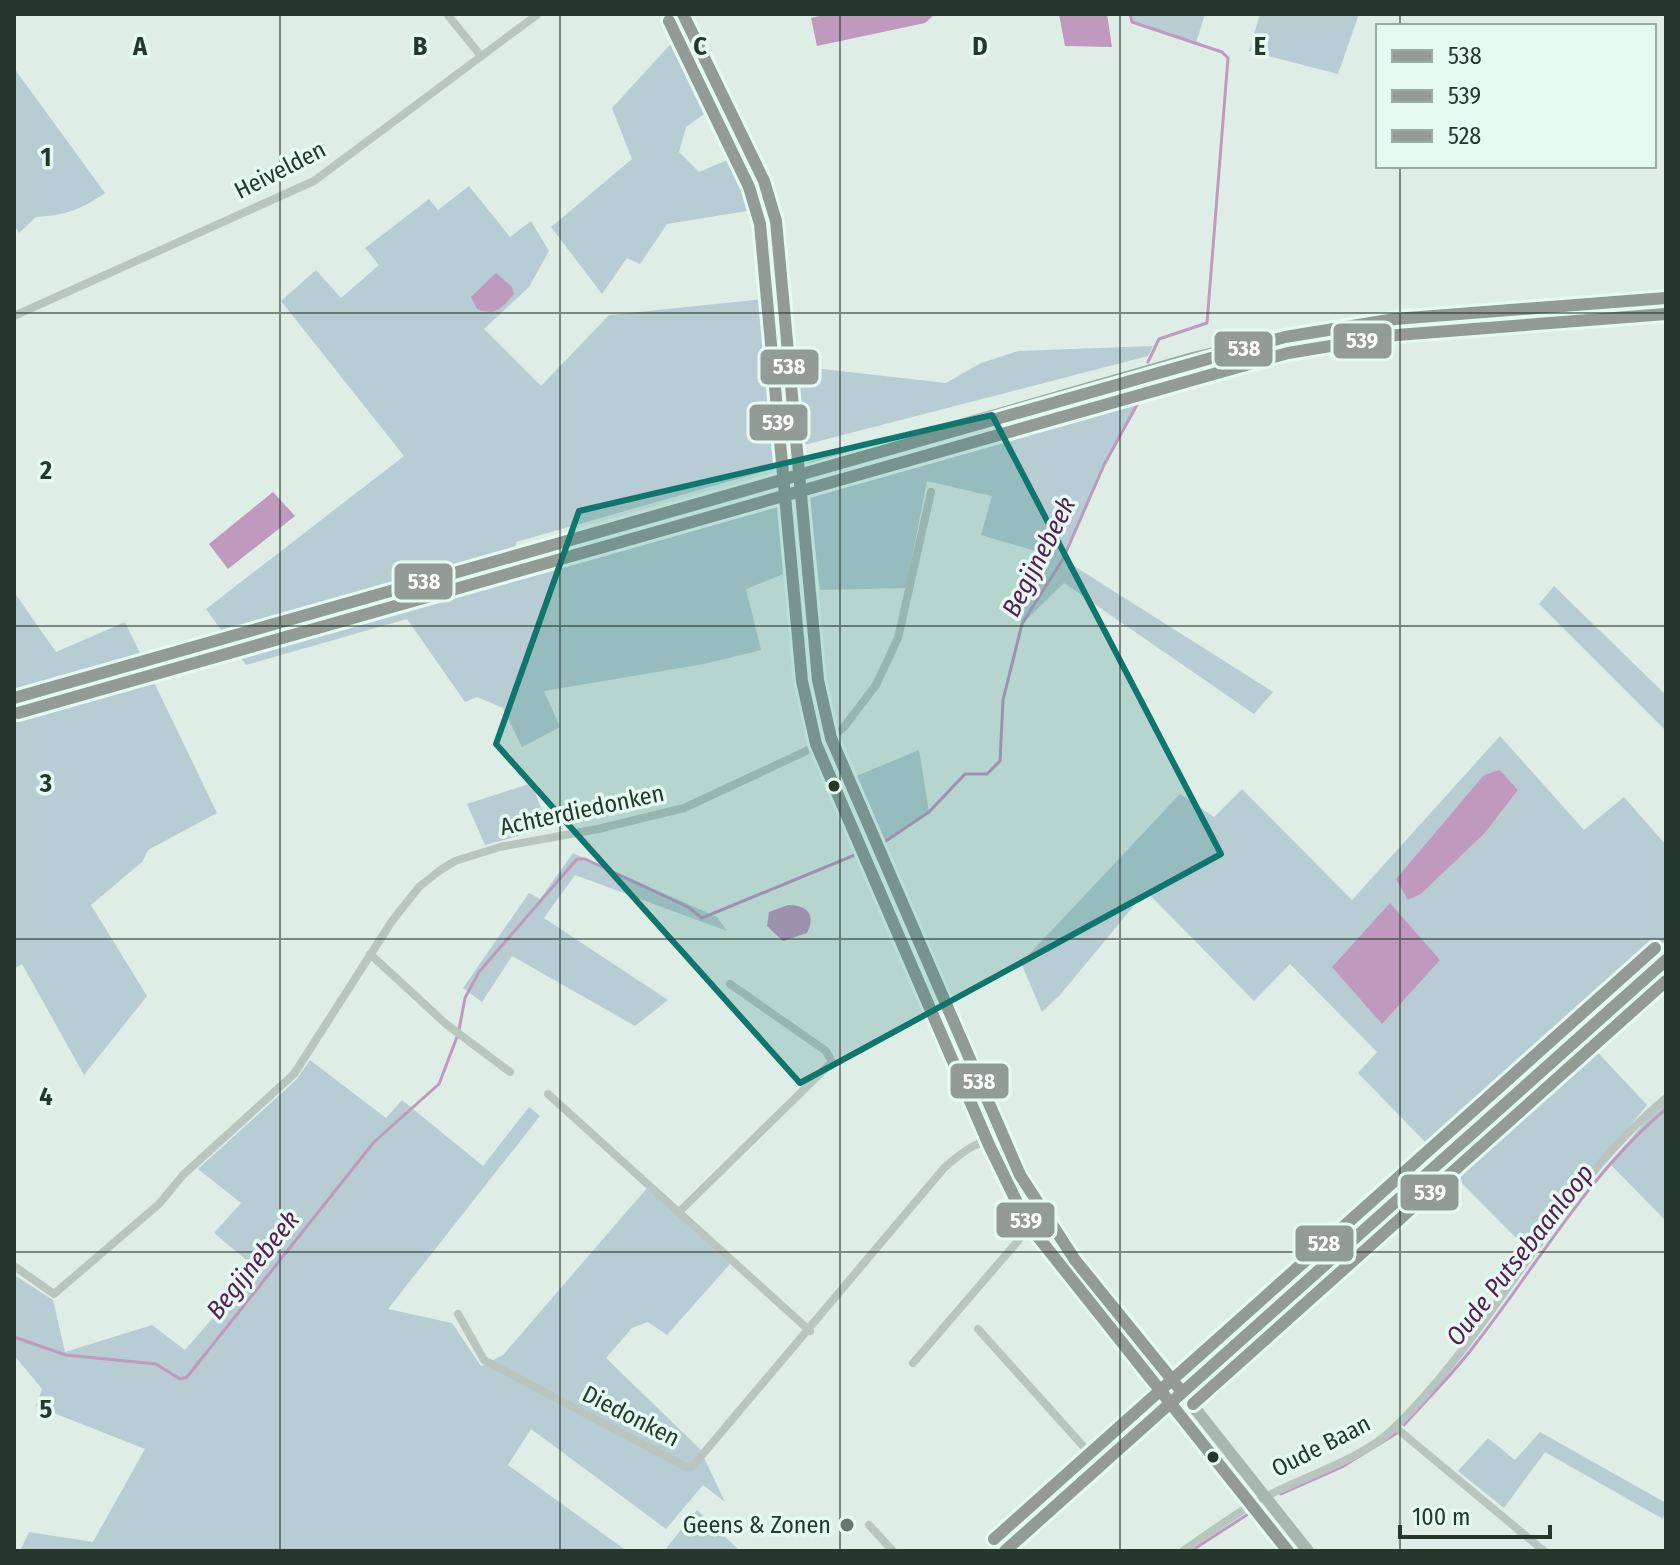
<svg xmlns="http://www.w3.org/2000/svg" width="1680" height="1565" viewBox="0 0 1680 1565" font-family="'Fira Sans Condensed',sans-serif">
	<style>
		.green { fill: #b8cdd3; fill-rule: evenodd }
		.water { fill: #c099be }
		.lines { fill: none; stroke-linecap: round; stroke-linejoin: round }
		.stream { stroke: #c099be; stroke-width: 3 }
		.street { stroke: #b8c6bf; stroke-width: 8 }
		.secondary { stroke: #a8b7af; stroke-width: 12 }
		.primary { stroke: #9daba3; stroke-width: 14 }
		.primary-bridge { stroke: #9daba3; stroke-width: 14 }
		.bus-1-casing { stroke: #e5fbf2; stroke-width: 18 }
		.bus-2-casing { stroke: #e5fbf2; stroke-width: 18 }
		.bus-3-casing { stroke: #e5fbf2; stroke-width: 18 }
		.bus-1 { stroke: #929b96; stroke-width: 12 }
		.bus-2 { stroke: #929b96; stroke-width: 12 }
		.bus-3 { stroke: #929b96; stroke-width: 12 }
		.marked { fill: #0f766e; fill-opacity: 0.2; stroke: #0f766e; stroke-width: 6; stroke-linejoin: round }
		.grid { fill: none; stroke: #26372c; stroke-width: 2; stroke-opacity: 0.55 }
		.bus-dot { fill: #26372c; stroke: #e5fbf2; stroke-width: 3 }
		.poi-dot { fill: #67776d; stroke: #e5fbf2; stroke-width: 3 }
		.labels { text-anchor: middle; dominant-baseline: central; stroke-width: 7; stroke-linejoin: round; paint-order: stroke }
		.street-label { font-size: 24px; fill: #26372c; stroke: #e5fbf2 }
		.poi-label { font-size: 24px; fill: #26372c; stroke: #e5fbf2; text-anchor: end }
		.water-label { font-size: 26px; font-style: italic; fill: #5b1953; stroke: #e5fbf2 }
		.grid-label { font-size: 26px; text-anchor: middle; font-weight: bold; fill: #26372c; stroke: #e5fbf2; stroke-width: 7; stroke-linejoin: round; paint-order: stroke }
		.line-badge { stroke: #e5fbf2; stroke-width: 3 }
		.badge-label { font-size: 22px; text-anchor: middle; font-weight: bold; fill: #fff }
	</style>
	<rect width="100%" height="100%" fill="#dfede7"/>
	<!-- green -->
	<path class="green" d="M1130 14H1205L1196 43 1132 22Z
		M1260 14H1359L1338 74 1249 51Z
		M678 36 714 107 686 127 679 152 699 172 744 153 766 208 667 224 640 264 627 258 602 294 551 227 632 159 612 108Z
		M14 68 105 193C83 209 63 216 36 217L19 233 14 225Z
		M469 186 510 237 531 221 549 251 529 287 484 329 541 386 609 315 774 298 790 464 516 542 517 562 793 483 801 567 746 589 761 650 704 664 544 691 560 727 522 747 503 708 477 697 465 702 407 619 246 665 206 609 404 456 281 301 316 270 341 298 379 265 365 248 429 199 438 210Z
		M1153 346 1148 356 804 445 796 366 946 383 981 363 1018 351Z
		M1154 384V393L1138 403 1104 465 1063 559 1273 692 1254 714 1064 583 1022 624 1018 606 1049 555 981 535 992 496 927 481 906 588 820 590 807 481Z
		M1554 586 1666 695V731L1539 604Z
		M14 592 56 652 125 622 217 813 148 850 142 862 91 905 147 996 84 1075 22 964 14 969Z
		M1500 736 1584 830 1624 797 1666 845V940L1431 1148 1358 1073 1377 1052 1290 964 1254 1001 1146 891 1060 995 1042 1012 1021 963 1180 794 1214 817 1242 789 1352 900ZM1500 770 1518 790 1485 833 1421 894 1408 900Z
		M919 750 929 812 883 843 854 777Z
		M532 783 548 828 485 845 467 804Z
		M573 853 717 917 727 931 575 875 544 918 668 1000 635 1026 512 956 482 1002 463 988 529 893 540 899Z
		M1590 1044 1647 1105 1528 1250 1451 1172Z
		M310 1060 386 1118 402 1100 483 1166 529 1107 540 1116 388 1309 452 1323 481 1366 503 1355 647 1188 730 1264 667 1335 648 1322 632 1328 606 1358 700 1449 725 1502 703 1485 666 1529 531 1429 508 1465 627 1551H20L29 1532 93 1542 145 1449 36 1406 42 1389 14 1355V1275L53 1300 65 1352 152 1325 185 1350 256 1268 214 1233 241 1203 198 1169 296 1080Z
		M1666 1103V1221L1610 1164 1647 1119Z
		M1540 1432 1666 1503 1663 1519 1545 1452 1504 1508 1458 1471 1488 1438 1515 1460Z
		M697 1510 740 1551H664Z"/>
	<!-- water -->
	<path class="water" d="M829 14H935L925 23 817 46 811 18Z
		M1059 14H1107L1112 47 1065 46Z
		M496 273 512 287 514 294C501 309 496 316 477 309L471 297Z
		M273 492 295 516 228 569 209 544Z
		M1500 770 1518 790 1485 833 1421 894 1408 900 1396 879 1484 775Z
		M1390 903 1440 960 1382 1024 1332 967Z
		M788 905C808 905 816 915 807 933L783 941 767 926 769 912Z"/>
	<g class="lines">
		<!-- stream -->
		<path class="stream" d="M1130 14 1132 22 1222 52 1228 58 1207 323 1159 339 1148 362
			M883 843 929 812 965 774H987L1000 761 1003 700 1022 624 1063 559 1104 465 1138 403 1154 393V384
			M459 1030 465 998 479 972 577 859H585L688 907 702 918 867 850
			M14 1337 66 1355 156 1364 180 1379 187 1377 374 1142 439 1084 457 1037
			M1404 1425C1428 1398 1455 1372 1477 1342 1538 1264 1589 1173 1666 1109
			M1281 1494 1342 1467 1397 1433
			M1191 1551 1259 1507"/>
		<!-- street -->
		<path class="street" d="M447 14 481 56
			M14 316 314 181 538 14
			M370 954 446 1024 510 1072
			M548 1094 810 1331
			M679 1212 832 1062 826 1051 730 984
			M14 1266 54 1294 159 1204 183 1175 294 1074 392 921 419 887 439 871 455 861 500 847 598 829 684 808 802 753 831 738 844 727 876 685 898 638 931 492
			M458 1314 484 1360 684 1466 692 1467 944 1168C962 1152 979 1138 1004 1139
			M978 1329 1101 1466
			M913 1363 1041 1214
			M1395 1427 1544 1551
			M869 1525 893 1551
			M1183 1551C1211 1532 1239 1510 1269 1495 1306 1476 1363 1458 1392 1430 1496 1330 1555 1190 1666 1098"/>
		<!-- secondary -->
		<path class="secondary" d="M683 14 764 181 776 221 818 680 831 738 1004 1139 1041 1214 1308 1551
			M1005 1551 1666 960"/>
		<!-- primary -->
		<path class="primary" d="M815 468 1193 359 1285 337 1395 319 1666 298
			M14 698 783 478"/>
		<!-- primary-bridge -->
		<path class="primary-bridge" d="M783 478 815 468"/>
		<defs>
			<path id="bus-1" d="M683 14 764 181 776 221 818 680 831 738 1020 1175 1075 1260 1182 1392
				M14 698 1285 337 1395 319 1666 298
				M1005 1551 1666 960"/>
			<path id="bus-2" d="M669 21 749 187 760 224 802 681 816 744 989 1145 1027 1223 1288 1551
				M18 713 1288 353 1397 335 1666 314
				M1193 1404 1666 981"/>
			<path id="bus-3" d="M994 1539 1655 948"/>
		</defs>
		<!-- bus-1 casing -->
		<use href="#bus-1" class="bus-1-casing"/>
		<!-- bus-2 casing -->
		<use href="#bus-2" class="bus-2-casing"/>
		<!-- bus-3 casing -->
		<use href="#bus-3" class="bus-3-casing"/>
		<!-- bus-1 -->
		<use href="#bus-1" class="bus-1"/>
		<!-- bus-2 -->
		<use href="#bus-2" class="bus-2"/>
		<!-- bus-3 -->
		<use href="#bus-3" class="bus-3"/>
	</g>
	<!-- marked area -->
	<path class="marked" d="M992 415 1221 854 800 1083 496 744 579 511Z"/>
	<!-- grid -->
	<path class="grid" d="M280 14V1551M560 14V1551M840 14V1551M1120 14V1551M1400 14V26M1400 166V1551M14 313H1666M14 626H1666M14 939H1666M14 1252H1666"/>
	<!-- markers -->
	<g class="bus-dot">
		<circle cx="834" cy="786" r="7"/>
		<circle cx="1213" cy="1457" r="7"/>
	</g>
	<circle class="poi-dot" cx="847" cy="1525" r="8"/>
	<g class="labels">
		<!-- street labels -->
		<g class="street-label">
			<text transform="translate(280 170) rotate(-27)">Heivelden</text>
			<text transform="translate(582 810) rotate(-12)">Achterdiedonken</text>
			<text transform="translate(631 1416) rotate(27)">Diedonken</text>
			<text transform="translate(1321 1446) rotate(-27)">Oude Baan</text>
		</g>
		<!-- poi labels -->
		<g class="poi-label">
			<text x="831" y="1525">Geens &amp; Zonen</text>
		</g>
		<!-- water labels -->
		<g class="water-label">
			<text transform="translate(1039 557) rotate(-63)">Begijnebeek</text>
			<text transform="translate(1520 1255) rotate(-52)">Oude Putsebaanloop</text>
			<text transform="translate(253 1265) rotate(-51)">Begijnebeek</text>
		</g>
	</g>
	<g class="grid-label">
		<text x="140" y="55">A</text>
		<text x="420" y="55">B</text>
		<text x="700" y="55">C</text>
		<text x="980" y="55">D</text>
		<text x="1260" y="55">E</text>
		<text x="46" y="166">1</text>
		<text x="46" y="479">2</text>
		<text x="46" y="792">3</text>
		<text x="46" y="1105">4</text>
		<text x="46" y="1418">5</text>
	</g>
	<g class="line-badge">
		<rect x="1332" y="322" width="61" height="38" rx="8" fill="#929b96"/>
		<rect x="1213" y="330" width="61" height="38" rx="8" fill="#929b96"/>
		<rect x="759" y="348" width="61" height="38" rx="8" fill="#929b96"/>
		<rect x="748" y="403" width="61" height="39" rx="8" fill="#929b96"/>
		<rect x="393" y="562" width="61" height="39" rx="8" fill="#929b96"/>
		<rect x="949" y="1062" width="61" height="38" rx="8" fill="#929b96"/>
		<rect x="1399" y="1173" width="61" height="39" rx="8" fill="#929b96"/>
		<rect x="995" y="1201" width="61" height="38" rx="8" fill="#929b96"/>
		<rect x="1294" y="1224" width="61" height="39" rx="8" fill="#929b96"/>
	</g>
	<g class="badge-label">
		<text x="1362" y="348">539</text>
		<text x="1244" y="356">538</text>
		<text x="789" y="374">538</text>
		<text x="778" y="430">539</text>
		<text x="424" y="589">538</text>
		<text x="979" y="1089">538</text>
		<text x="1430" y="1200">539</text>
		<text x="1026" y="1228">539</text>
		<text x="1324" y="1251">528</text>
	</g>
	<!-- border -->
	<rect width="1680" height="1565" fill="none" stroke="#26372c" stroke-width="32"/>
	<!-- legend -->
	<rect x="1376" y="24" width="280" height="144" fill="#e5fbf2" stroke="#99ada3" stroke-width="2"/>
	<rect x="1392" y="50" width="40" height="12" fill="#929b96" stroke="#99ada3" stroke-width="2"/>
	<text x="1448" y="64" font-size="24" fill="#26372c">538</text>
	<rect x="1392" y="90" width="40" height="12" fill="#929b96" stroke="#99ada3" stroke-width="2"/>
	<text x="1448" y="104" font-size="24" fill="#26372c">539</text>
	<rect x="1392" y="130" width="40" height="12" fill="#929b96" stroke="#99ada3" stroke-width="2"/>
	<text x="1448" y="144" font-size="24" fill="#26372c">528</text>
	<!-- scale -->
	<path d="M1400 1525v12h150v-12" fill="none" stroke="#26372c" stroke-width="4"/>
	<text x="1412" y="1525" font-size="24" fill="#26372c" stroke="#e5fbf2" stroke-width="6" paint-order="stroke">100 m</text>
</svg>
